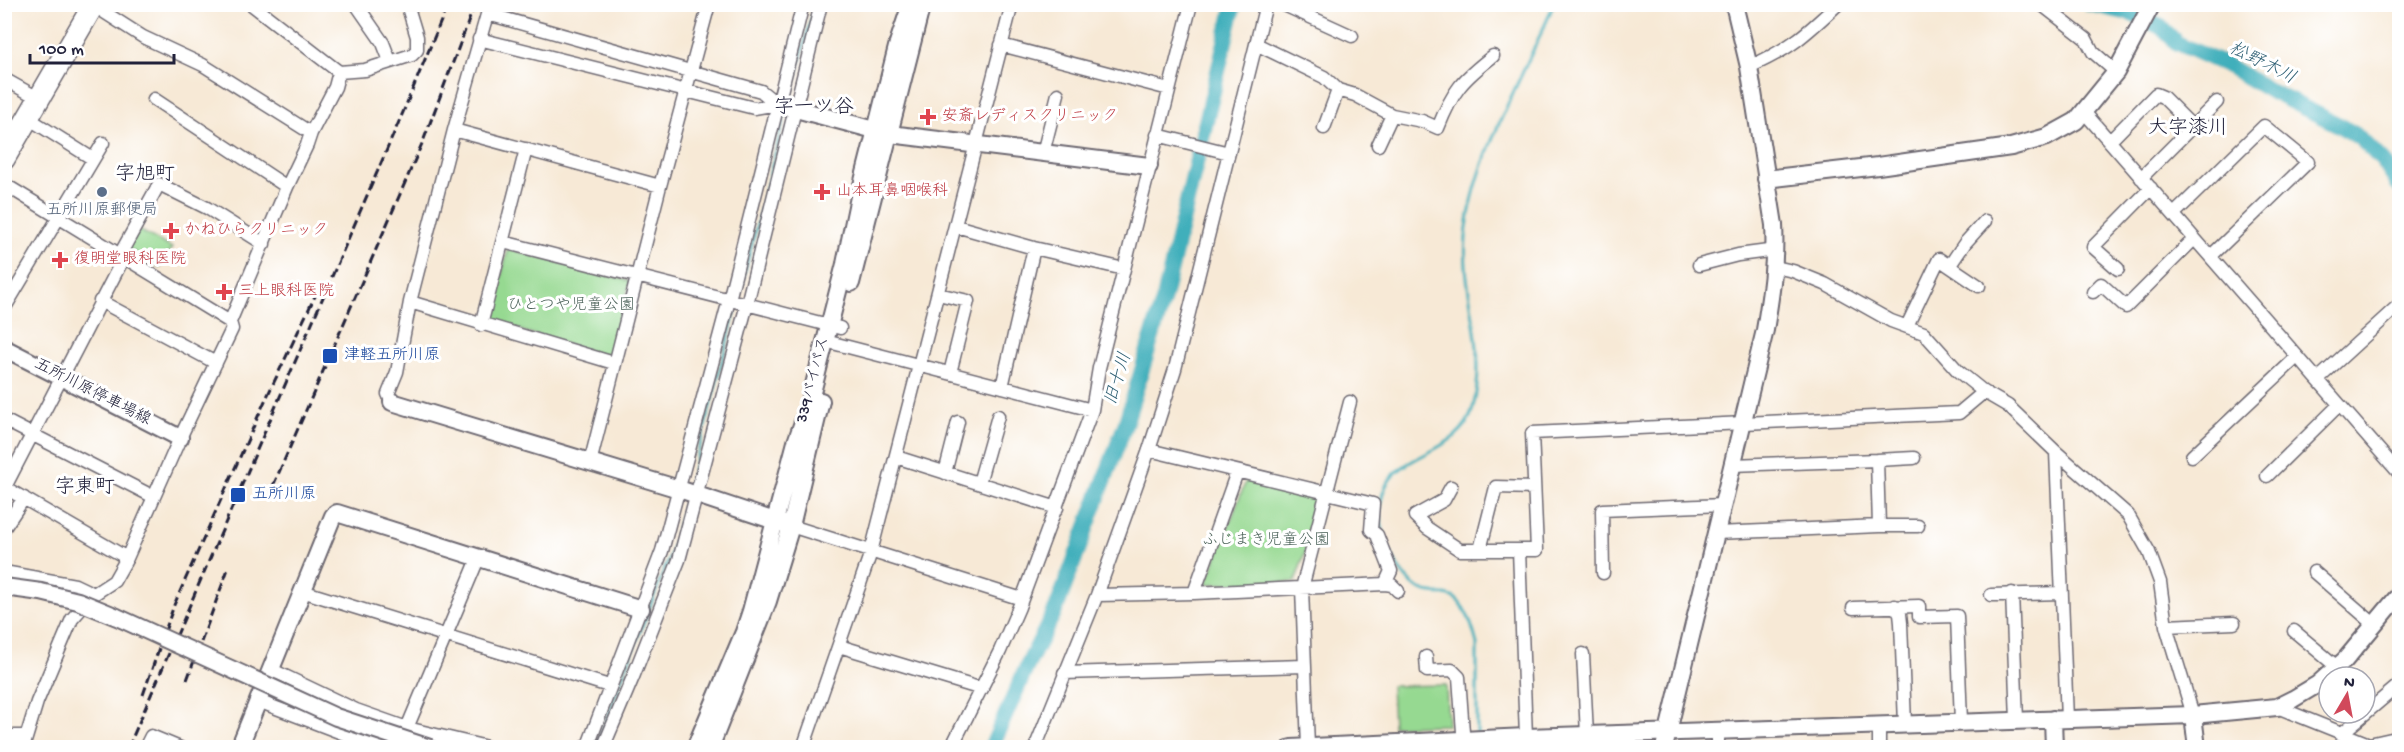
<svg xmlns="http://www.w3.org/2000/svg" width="2404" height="752" viewBox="0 0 2404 752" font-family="'Gochi Hand','Klee One',sans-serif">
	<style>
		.green { fill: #96d991; stroke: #5c7e66; stroke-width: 1.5 }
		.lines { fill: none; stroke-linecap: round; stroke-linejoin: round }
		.stream { stroke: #40afbb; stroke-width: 3 }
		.river { stroke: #40afbb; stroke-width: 16 }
		.street-casing { stroke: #6d6871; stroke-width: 15 }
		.secondary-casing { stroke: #6d6871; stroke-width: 20 }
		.highway-casing { stroke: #6d6871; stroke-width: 24 }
		.street { stroke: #fff; stroke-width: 12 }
		.secondary { stroke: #fff; stroke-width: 16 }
		.highway { stroke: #fff; stroke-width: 21 }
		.rail { stroke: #22223b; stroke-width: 3; stroke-dasharray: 9 4.5; stroke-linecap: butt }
		.secondary-bridge-casing { stroke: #6d6871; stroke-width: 20; stroke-linecap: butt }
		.secondary-bridge { stroke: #fff; stroke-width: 16 }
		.health-dot { fill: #e0444e; stroke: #fff; stroke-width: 2 }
		.service-dot { fill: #5c6f8a; stroke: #fff; stroke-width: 2 }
		.transit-dot { fill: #1a4fb4; stroke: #fff; stroke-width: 2 }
		.labels { text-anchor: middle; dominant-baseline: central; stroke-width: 6; stroke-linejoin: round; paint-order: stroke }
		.health-label { font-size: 16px; fill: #be3a42; stroke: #fff; text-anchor: start }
		.service-label { font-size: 16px; fill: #4e5e75; stroke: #fff }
		.park-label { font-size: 16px; fill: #4b6259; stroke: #fff }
		.transit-label { font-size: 16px; fill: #164399; stroke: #fff; text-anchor: start }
		.street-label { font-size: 16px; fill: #22223b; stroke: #fff }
		.water-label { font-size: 18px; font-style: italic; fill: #306175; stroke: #fff }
		.quarter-label { font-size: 20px; fill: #22223b; stroke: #fff }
	</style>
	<rect width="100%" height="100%" fill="#fff"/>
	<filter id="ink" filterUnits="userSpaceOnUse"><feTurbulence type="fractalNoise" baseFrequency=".0167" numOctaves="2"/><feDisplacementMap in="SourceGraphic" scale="12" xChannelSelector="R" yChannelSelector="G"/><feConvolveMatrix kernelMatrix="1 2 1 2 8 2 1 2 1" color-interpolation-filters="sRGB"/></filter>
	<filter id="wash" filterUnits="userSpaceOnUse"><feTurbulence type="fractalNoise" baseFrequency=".008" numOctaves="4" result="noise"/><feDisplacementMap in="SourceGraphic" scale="24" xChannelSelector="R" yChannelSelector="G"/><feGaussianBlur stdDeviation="1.35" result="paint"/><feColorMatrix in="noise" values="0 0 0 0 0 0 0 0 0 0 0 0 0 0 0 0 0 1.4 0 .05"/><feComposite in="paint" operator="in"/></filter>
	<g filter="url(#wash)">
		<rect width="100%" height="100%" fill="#f7e9d6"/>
		<!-- green -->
		<path class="green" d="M139 230 172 248 160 268 127 248Z
			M508 249 630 281 610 358 490 321Z
			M1246 481 1325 494 1295 582 1206 584Z
			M1446 685 1448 725 1393 726 1391 686Z"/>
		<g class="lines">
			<!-- stream -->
			<path class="stream" d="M790 98 815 4
				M739 295 785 114
				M690 483 735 312
				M1477 734V644C1473 629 1468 610 1456 599 1450 594 1435 594 1426 592 1403 584 1386 550 1382 527 1367 446 1458 466 1473 408 1489 346 1461 296 1466 237 1471 174 1508 104 1535 46 1541 32 1549 19 1553 4
				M595 748 672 550 685 500"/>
			<!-- river -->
			<path class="river" d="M2089 4 2129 13 2161 27 2177 43 2230 67 2272 92 2343 127 2361 139 2383 161 2400 187
				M991 748 1028 664 1056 609 1125 425 1164 298 1234 4"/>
		</g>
	</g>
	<g filter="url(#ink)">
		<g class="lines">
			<defs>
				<path id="street" d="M251 4 339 72 365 70 412 55 417 50V37L407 4
					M356 4 383 43 390 61
					M1282 4 1352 36
					M2041 4 2086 39 2093 52 2116 72
					M93 5 143 37 203 65 311 133
					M488 14 761 91 777 104
					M479 39 754 108 777 104
					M1256 44 1324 77 1338 90 1355 95 1392 115 1422 121 1438 128C1453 90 1462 80 1493 56
					M1001 45 1169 89
					M1749 67C1790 49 1805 35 1838 4
					M4 79 38 98
					M154 99 287 187
					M2084 112 2400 474
					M28 118 93 159
					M1324 128 1338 90
					M454 130 660 186
					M1157 135 1229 153
					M2111 140 2156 94 2163 97 2192 126
					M1378 145 1392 115
					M1043 153 1058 94
					M2141 178 2217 102
					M4 184 230 322 232 329 180 438 127 558 114 581 94 594 72 619 37 702 23 748
					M2174 214 2264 126 2308 162 2211 256
					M956 226 1034 248 1124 269
					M503 242 840 328
					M1699 265 1738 255 1776 250
					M1950 265 1965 243 1985 221
					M1775 267 1793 271 1825 284 1891 321 1924 333 1958 371 1984 392 2008 406 2056 452 2128 515 2149 552 2160 582 2166 626 2193 715
					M2118 269 2093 247 2151 188
					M2093 292 2101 284 2126 307 2194 239
					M938 294 968 301 950 373
					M100 301 216 363
					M410 302 614 363
					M4 309 103 143
					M230 322 287 187 307 145 311 133 335 87 339 72
					M481 325 526 149
					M1907 326 1939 259 1979 286
					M825 341 1092 410
					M2318 379 2400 304
					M1002 387 1034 248
					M392 402 388 394 397 372 410 302 454 130 490 4
					M4 420 154 497
					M1149 450 1373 504 1371 530 1377 535 1391 571 1385 584 1392 585 1398 591
					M2056 452 2067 719
					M2192 456 2297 357
					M896 457 1057 508
					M1877 460 1914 458
					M590 463 660 186 709 4
					M945 473 958 422
					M2267 476 2339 405
					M979 483 998 416
					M4 487 127 558
					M5 487 124 257 123 249 159 184 207 208 264 244
					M1451 487 1444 500 1415 516 1427 528 1460 550H1480L1496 487 1534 488
					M791 526 1022 599
					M1879 526H1918
					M4 528 24 498
					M1716 533 1879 526 1877 460 1732 465
					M1480 550H1519
					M4 572 75 585 94 594
					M2314 572 2374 624
					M1603 573 1602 510 1723 505
					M302 591 609 686
					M1194 593 1237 472
					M2012 593 2017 720
					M1097 595 1194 593 1385 584
					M1991 595 2061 593
					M1895 606 1900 614 1901 623 1905 724
					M1853 608 1919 606V617L1957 616 1961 722
					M2166 626 2234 623
					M2294 631 2337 667
					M839 646 982 689
					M1583 654 1587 735
					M1426 657 1427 671 1452 670 1459 677 1464 746
					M270 669 356 710 407 728 491 748
					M1064 673 1304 666
					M258 701 381 748
					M2277 707 2369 744 2400 737
					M1879 725V748
					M407 728 478 559
					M1718 730V748
					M2341 734 2400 684
					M4 736H26
					M1526 737 1519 550H1537L1532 433 1959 413 1984 392
					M1308 747 1302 588 1350 402
					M145 748 151 736 180 748
					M587 748 662 551 729 300 803 4
					M603 748 633 677 679 560 747 304 821 4
					M803 748 871 552 1012 4
					M951 748 1000 651 1019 607 1092 410 1099 368 1191 4
					M1035 748 1097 595 1149 450 1175 369 1266 4"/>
				<path id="secondary" d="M777 104 890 134 1149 166
					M1766 179 1878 166 2011 147 2047 137 2076 121 2116 72 2152 4
					M851 283 922 4
					M4 348 180 438
					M392 402 679 489 784 524
					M2193 715 2197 748
					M2053 719 2054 748
					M239 748 333 516 337 513 641 609
					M695 748 744 632 751 611 796 442 808 408 845 264 859 197 898 43 911 4
					M710 748 768 601 791 526 821 401
					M1291 748 1526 737 2193 715 2277 707 2293 699 2318 684 2345 660 2400 594
					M1664 748 1765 330C1771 294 1776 261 1774 225L1749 67 1734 4"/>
				<path id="highway" d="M4 159 94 4"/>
			</defs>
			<!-- street casing -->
			<use href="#street" class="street-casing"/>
			<!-- secondary casing -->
			<use href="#secondary" class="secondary-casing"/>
			<!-- highway casing -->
			<use href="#highway" class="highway-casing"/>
			<!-- street -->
			<use href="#street" class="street"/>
			<!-- secondary -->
			<use href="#secondary" class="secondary"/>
			<!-- highway -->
			<use href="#highway" class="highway"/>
			<!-- rail -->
			<path class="rail" d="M273 486 424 139 475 4
				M187 680 228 569
				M143 695 174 605 264 403 316 294
				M128 748 404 110 448 4"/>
			<defs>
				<path id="secondary-bridge" d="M4 587 41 592 78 601 117 617 336 717 430 748"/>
			</defs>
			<!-- secondary-bridge casing -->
			<use href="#secondary-bridge" class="secondary-bridge-casing"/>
			<!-- secondary-bridge -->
			<use href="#secondary-bridge" class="secondary-bridge"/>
		</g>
	</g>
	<!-- markers -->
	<g class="health-dot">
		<path d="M925 108h6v6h6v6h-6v6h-6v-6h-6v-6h6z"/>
		<path d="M819 183h6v6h6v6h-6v6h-6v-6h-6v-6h6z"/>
		<path d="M168 222h6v6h6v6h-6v6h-6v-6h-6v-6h6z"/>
		<path d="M57 251h6v6h6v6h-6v6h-6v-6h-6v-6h6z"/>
		<path d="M221 283h6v6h6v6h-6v6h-6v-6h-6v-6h6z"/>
	</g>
	<circle class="service-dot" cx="102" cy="192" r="6"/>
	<g class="transit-dot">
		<rect x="322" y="348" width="16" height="16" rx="3"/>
		<rect x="230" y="487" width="16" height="16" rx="3"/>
	</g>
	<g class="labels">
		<!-- health labels -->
		<g class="health-label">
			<text x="942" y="117">安斎レディスクリニック</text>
			<text x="836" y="192">山本耳鼻咽喉科</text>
			<text x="184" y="231">かねひらクリニック</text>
			<text x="74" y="260">復明堂眼科医院</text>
			<text x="238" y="292">三上眼科医院</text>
		</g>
		<!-- service labels -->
		<g class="service-label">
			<text x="102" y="211">五所川原郵便局</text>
		</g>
		<!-- park labels -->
		<g class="park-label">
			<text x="571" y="306">ひとつや児童公園</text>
			<text x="1266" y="541">ふじまき児童公園</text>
		</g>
		<!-- transit labels -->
		<g class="transit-label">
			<text x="344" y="356">津軽五所川原</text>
			<text x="252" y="495">五所川原</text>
		</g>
		<!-- street labels -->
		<g class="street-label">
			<text transform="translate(814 380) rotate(-75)">339バイパス</text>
			<text transform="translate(92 393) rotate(27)">五所川原停車場線</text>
		</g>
		<!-- water labels -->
		<g class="water-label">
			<text transform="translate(2262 64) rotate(27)">松野木川</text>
			<text transform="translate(1119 379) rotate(-73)">旧十川</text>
		</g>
		<!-- quarter labels -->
		<g class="quarter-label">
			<text x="814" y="108">字一ツ谷</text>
			<text x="2188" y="129">大字漆川</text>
			<text x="145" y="175">字旭町</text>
			<text x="85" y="488">字東町</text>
		</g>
	</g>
	<!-- margin -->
	<rect width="2404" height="752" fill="none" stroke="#fff" stroke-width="24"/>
	<!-- north arrow -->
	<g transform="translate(2347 695) rotate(10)"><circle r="28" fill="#ffffff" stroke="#a7a7b1" stroke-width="1.5"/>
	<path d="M0-4.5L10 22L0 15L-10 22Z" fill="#d1495b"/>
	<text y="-9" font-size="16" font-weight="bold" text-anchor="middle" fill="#22223b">N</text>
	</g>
	<!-- scale -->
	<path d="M30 54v9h144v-9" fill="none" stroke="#22223b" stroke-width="3"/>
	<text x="39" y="54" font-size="18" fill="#22223b" stroke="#ffffff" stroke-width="4.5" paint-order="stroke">100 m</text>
</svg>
